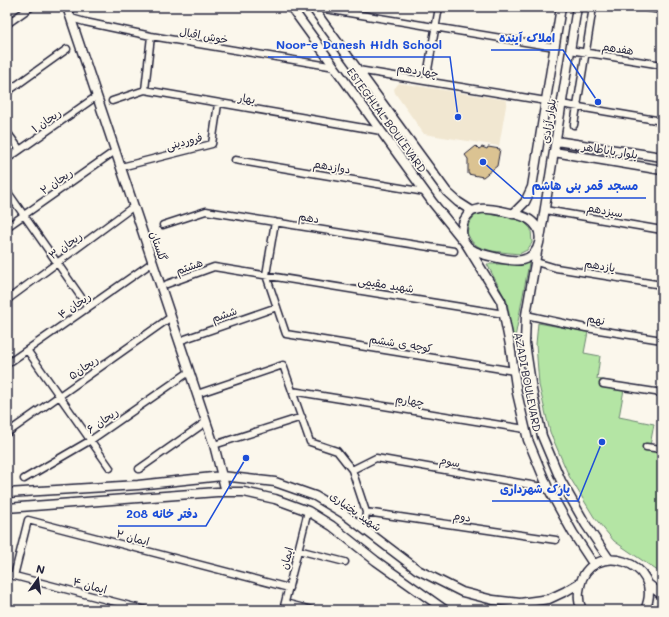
<svg xmlns="http://www.w3.org/2000/svg" width="669" height="617" viewBox="0 0 669 617" font-family="Mali,'Playpen Sans Arabic',sans-serif">
	<style>
		.built { fill: #f1e7d1 }
		.green { fill: #b4e5a4; stroke: #6b8470 }
		.building { fill: #dbc392; stroke: #22223b }
		.lines { fill: none; stroke-linecap: round; stroke-linejoin: round }
		.street-casing { stroke: #22223b; stroke-width: 9 }
		.secondary-casing { stroke: #22223b; stroke-width: 11 }
		.street { stroke: #fbf7ec; stroke-width: 6 }
		.secondary { stroke: #fbf7ec; stroke-width: 8 }
		.labels { text-anchor: middle; dominant-baseline: central; stroke-width: 3.5; stroke-linejoin: round; paint-order: stroke }
		.street-label { font-size: 11px; fill: #22223b; stroke: #fbf7ec }
		.leader { fill: none; stroke: #1d4ed8; stroke-width: 1.5 }
		.callout-dot { fill: #1d4ed8; stroke: #fbf7ec; stroke-width: 1.5 }
		.callout-label { font-size: 12px; text-anchor: middle; font-weight: bold; fill: #1d4ed8; stroke: #fbf7ec; stroke-width: 3.5; stroke-linejoin: round; paint-order: stroke }
	</style>
	<rect width="100%" height="100%" fill="#fbf7ec"/>
	<filter id="ink" filterUnits="userSpaceOnUse"><feTurbulence type="fractalNoise" baseFrequency=".025" numOctaves="2"/><feDisplacementMap in="SourceGraphic" scale="8" xChannelSelector="R" yChannelSelector="G"/><feConvolveMatrix kernelMatrix="1 2 1 2 8 2 1 2 1" color-interpolation-filters="sRGB"/></filter>
	<g filter="url(#ink)">
		<!-- built -->
		<path class="built" d="M399 83 507 100 499 146 424 134 395 93 394 89Z"/>
		<!-- green -->
		<path class="green" d="M487 213 523 221 531 229 532 243 527 250 519 254 492 251 479 247 472 242 467 233 469 223 476 214Z
			M529 263 514 343 507 302 487 264H507Z
			M538 323 588 332 584 353 600 356 597 379 625 384 619 417 654 424 649 451 662 453V574L614 541 594 517 569 476 550 432 539 385 536 344Z"/>
		<!-- building -->
		<path class="building" d="M476 146 479 149 482 147 487 149 488 147 500 149 497 166 483 177 468 174V159L465 155Z"/>
		<g class="lines">
			<defs>
				<path id="street" d="M313 7 555 47
					M641 7 662 10
					M71 18 85 22 151 36 335 67
					M7 24 31 7
					M570 50 662 65
					M358 70 546 101
					M426 81 439 7
					M145 90 151 36
					M7 92 67 49
					M112 101 145 90 381 131
					M561 104 662 121
					M574 125 593 7
					M7 132 20 150
					M7 159 97 96
					M235 160 425 192
					M121 167 212 144 218 104
					M7 191 88 307
					M545 210 662 230
					M275 222 266 275 286 334 514 371
					M163 225 206 211 454 251
					M7 227 115 151
					M536 262 556 268 662 285
					M167 284 214 267 504 314
					M7 300 134 206
					M526 315 586 328 662 340
					M179 341 277 307
					M27 350 110 468
					M7 364 153 262
					M603 384 662 393
					M292 391 525 429
					M197 394 283 365 310 442 337 451 352 470 366 512 364 529
					M7 433 171 317
					M214 445 302 417
					M646 447 662 449
					M139 469 206 422
					M352 470 376 458 548 488
					M24 479 91 440 189 372
					M366 512 556 540
					M298 550 345 562
					M7 574 146 610
					M14 576 28 520 289 588
					M285 603 312 610
					M283 610 308 511"/>
				<path id="secondary" d="M67 7 214 445 226 492
					M291 7 433 203 466 244 501 301 510 345 517 393 528 440 548 488 573 533 594 565
					M312 7 447 192 458 202 472 211
					M556 141 662 157
					M554 152 662 170
					M480 209C490 208 522 214 530 220 546 231 541 256 522 260 513 262 479 255 471 249 459 241 459 221 471 212 473 210 477 210 480 209Z
					M513 214 525 202 532 187 561 7
					M540 239 577 7
					M538 246 526 315 525 343 532 390 542 436 561 481 586 525 609 559
					M7 493 138 485 222 476 275 482 315 496 343 513 418 570 462 592 493 600 520 603 549 599 566 591 581 582
					M7 508 217 492H244L275 499 308 511 332 526 376 561 445 610
					M648 584 662 595
					M582 610C578 602 578 594 580 586 589 539 667 560 645 610"/>
			</defs>
			<!-- street casing -->
			<use href="#street" class="street-casing"/>
			<!-- secondary casing -->
			<use href="#secondary" class="secondary-casing"/>
			<!-- street -->
			<use href="#street" class="street"/>
			<!-- secondary -->
			<use href="#secondary" class="secondary"/>
		</g>
	</g>
	<g class="labels">
		<!-- street labels -->
		<g class="street-label">
			<text transform="translate(204 35) rotate(10)">خوش اقبال</text>
			<text transform="translate(618 48) rotate(9)">هفدهم</text>
			<text transform="translate(418 70) rotate(9)">چهاردهم</text>
			<text transform="translate(247 98) rotate(9)">بهار</text>
			<text transform="translate(46 120) rotate(-35)">ریحان ۱</text>
			<text transform="translate(387 120) rotate(54)">ESTEGHLAL BOULEVARD</text>
			<text transform="translate(548 121) rotate(-81)">بلوار آزادی</text>
			<text transform="translate(184 141) rotate(-15)">فروردینی</text>
			<text transform="translate(610 150) rotate(9)">بلوار باباطاهر</text>
			<text transform="translate(332 166) rotate(10)">دوازدهم</text>
			<text transform="translate(56 181) rotate(-35)">ریحان ۲</text>
			<text transform="translate(605 210) rotate(10)">سیزدهم</text>
			<text transform="translate(309 217) rotate(9)">دهم</text>
			<text transform="translate(65 245) rotate(-36)">ریحان ۳</text>
			<text transform="translate(159 246) rotate(71)">گلستان</text>
			<text transform="translate(600 265) rotate(9)">یازدهم</text>
			<text transform="translate(189 266) rotate(-20)">هشتم</text>
			<text transform="translate(386 284) rotate(9)">شهید مقیمی</text>
			<text transform="translate(74 305) rotate(-35)">ریحان ۴</text>
			<text transform="translate(224 314) rotate(-19)">ششم</text>
			<text transform="translate(596 319) rotate(10)">نهم</text>
			<text transform="translate(401 343) rotate(9)">کوچه ی ششم</text>
			<text transform="translate(83 367) rotate(-35)">ریحان۵</text>
			<text transform="translate(528 382) rotate(79)">AZADI BOULEVARD</text>
			<text transform="translate(410 400) rotate(9)">چهارم</text>
			<text transform="translate(102 420) rotate(-35)">ریحان ۶</text>
			<text transform="translate(450 461) rotate(10)">سوم</text>
			<text transform="translate(356 511) rotate(35)">شهید بختیاری</text>
			<text transform="translate(462 516) rotate(8)">دوم</text>
			<text transform="translate(133 537) rotate(15)">ایمان ۲</text>
			<text transform="translate(286 558) rotate(-76)">ایمان</text>
			<text transform="translate(90 585) rotate(15)">ایمان ۴</text>
		</g>
	</g>
	<!-- callouts -->
	<path class="leader" d="M598 102L563 50H491M458 117L450 57H268M483 162L524 198H646M602 442L578 501H492M246 458L206 526H118"/>
	<g class="callout-dot">
		<circle cx="598" cy="102" r="4"/>
		<circle cx="458" cy="117" r="4"/>
		<circle cx="483" cy="162" r="4"/>
		<circle cx="602" cy="442" r="4"/>
		<circle cx="246" cy="458" r="4"/>
	</g>
	<g class="callout-label">
		<text x="527" y="42">املاک آینده</text>
		<text x="359" y="49">Noor-e Danesh Hidh School</text>
		<text x="585" y="190">مسجد قمر بنی هاشم</text>
		<text x="535" y="493">پارک شهرداری</text>
		<text x="162" y="518">دفتر خانه 208</text>
	</g>
	<!-- margin -->
	<rect width="669" height="617" fill="none" stroke="#fbf7ec" stroke-width="24"/>
	<rect x="12" y="12" width="645" height="593" fill="none" stroke="#22223b" stroke-width="1.5" filter="url(#ink)"/>
	<!-- north arrow -->
	<g transform="translate(38 579) rotate(14)" stroke="#fbf7ec" stroke-width="3" paint-order="stroke">
	<path d="M0-3L7 15L0 10L-7 15Z" fill="#22223b"/>
	<text y="-6" font-size="11" font-weight="bold" text-anchor="middle" fill="#22223b">N</text>
	</g>
</svg>
